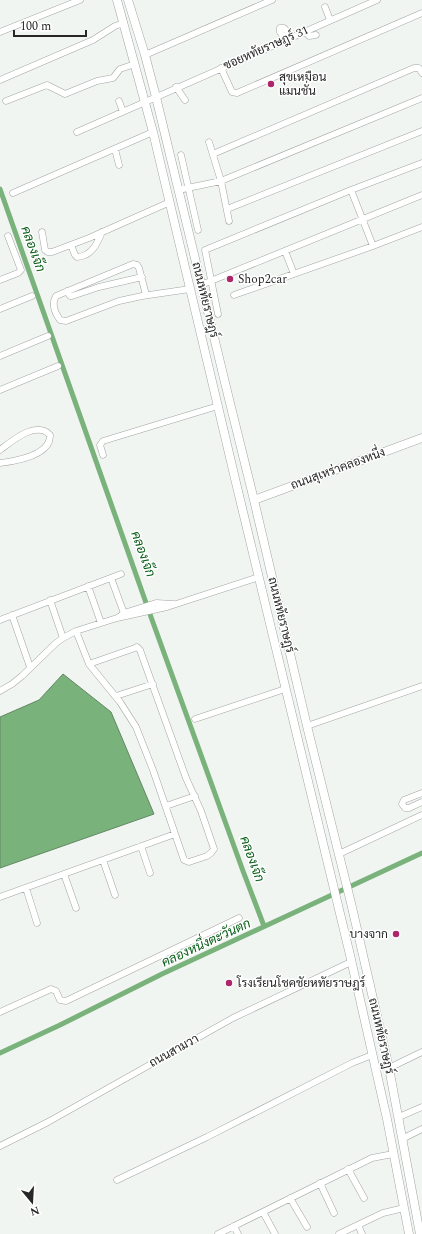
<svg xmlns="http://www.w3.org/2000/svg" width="422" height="1234" viewBox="0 0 422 1234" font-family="Spectral,Sarabun,serif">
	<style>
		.water { fill: #7ab27c; stroke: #618862 }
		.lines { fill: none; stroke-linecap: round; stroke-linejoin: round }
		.canal { stroke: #7ab27c; stroke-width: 5 }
		.minor-casing { stroke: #a2a5a2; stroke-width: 7 }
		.major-casing { stroke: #a2a5a2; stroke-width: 9 }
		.minor { stroke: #fff; stroke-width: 6 }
		.major { stroke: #fff; stroke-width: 8 }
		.poi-dot { fill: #ad266a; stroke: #fff; stroke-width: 1.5 }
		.labels { text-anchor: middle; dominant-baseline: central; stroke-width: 3; stroke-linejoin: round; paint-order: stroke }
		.street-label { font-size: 12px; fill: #262726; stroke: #fff }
		.poi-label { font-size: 12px; fill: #262726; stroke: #fff; text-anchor: start }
		.water-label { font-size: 13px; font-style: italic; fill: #0c601b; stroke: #fff }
	</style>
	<rect width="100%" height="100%" fill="#f1f5f1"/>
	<!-- water -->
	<path class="water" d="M63 674 111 712 154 814 0 868V717L39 700Z"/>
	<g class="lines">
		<!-- canal -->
		<path class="canal" d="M0 189 151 617 243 871 264 926
			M0 1053 60 1025 162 974 422 853"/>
		<defs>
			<path id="minor" d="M325 7 330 20
				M304 31 309 36 316 35
				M0 32 80 0
				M285 39 280 32V28H284L287 31 289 38
				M145 55 272 0
				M221 68 232 92 237 93 422 13
				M0 80 93 40 115 26 124 23
				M176 87 185 100
				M6 101 47 85 65 94 97 81 113 78 120 69 135 64
				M119 101 123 112
				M77 132 377 0
				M209 142 221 181 229 221
				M115 149 119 165
				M213 154 414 68H419L422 73
				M181 155 198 230
				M178 190 221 181 422 98
				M351 190 373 246
				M13 193 153 132
				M227 209 422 131
				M42 232 45 250 48 252H52L89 238 170 202
				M71 245 75 255 77 257C92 256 97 244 102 232
				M285 251 294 274
				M0 280 18 273 21 270 8 236
				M201 285 422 195
				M67 291 70 296H72L99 287 142 277
				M146 295 139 268 137 265 133 264 56 296C51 304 55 313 60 320L66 321 119 301 142 296 190 289
				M234 295 373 246 422 227
				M0 309 32 296
				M218 314 205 250 351 190 422 163
				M0 356 48 336
				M0 390 58 366
				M0 450C12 441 36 420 50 435 51 455 16 461 0 463
				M103 455 100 445 103 441 218 406
				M111 578 125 616
				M88 586 101 623
				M50 600 63 638
				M12 615 30 667
				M119 617 124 613 156 603 173 604
				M0 620 121 574
				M76 631 89 664 120 702 136 727 153 770 184 860 189 862 207 856 211 853 214 849 201 811 186 778 140 650 137 647 135 648 89 664
				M0 691 12 684 22 676 56 643 63 638 76 631 117 618 167 607 259 577
				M116 696 153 684
				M195 719 285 689
				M307 726 422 686
				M422 793 404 800 402 804 405 808H409L422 802
				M166 806 195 796
				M141 846 150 873
				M339 854 422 815
				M103 860 115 895
				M64 874 76 908
				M26 888 37 923
				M0 897 175 834
				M0 1012 51 989 56 991 60 1000 66 1001 239 918
				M389 1068 422 1052
				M399 1117 422 1107
				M402 1139 422 1129
				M0 1146 48 1122 233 1018 351 962
				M348 1169 364 1198
				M117 1180 207 1137 352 1063 372 1055
				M320 1183 334 1213
				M290 1198 307 1227
				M263 1212 275 1234
				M358 1225 362 1234
				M234 1226 238 1234
				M218 1234 372 1158 393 1154
				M339 1234 383 1213 404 1208"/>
			<path id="major" d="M117 0 153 132 237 487 350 955 387 1119 409 1234
				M128 0 145 55 156 97 228 395 254 500 307 726 351 903 389 1068 420 1234
				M254 500 422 438"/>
		</defs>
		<!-- minor casing -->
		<use href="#minor" class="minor-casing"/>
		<!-- major casing -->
		<use href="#major" class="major-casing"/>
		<!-- minor -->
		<use href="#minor" class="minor"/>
		<!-- major -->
		<use href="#major" class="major"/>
	</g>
	<!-- markers -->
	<g class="poi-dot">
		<circle cx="271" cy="84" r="4"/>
		<circle cx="230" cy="279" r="4"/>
		<circle cx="396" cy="934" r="4"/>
		<circle cx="229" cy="983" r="4"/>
	</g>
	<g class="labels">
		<!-- street labels -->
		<g class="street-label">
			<text transform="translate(266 48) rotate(-24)">ซอยหทัยราษฎร์ 31</text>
			<text transform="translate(205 300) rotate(76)">ถนนหทัยราษฎร์</text>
			<text transform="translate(338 469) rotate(-20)">ถนนสุเหร่าคลองหนึ่ง</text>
			<text transform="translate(281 615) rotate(76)">ถนนหทัยราษฎร์</text>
			<text transform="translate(381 1036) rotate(77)">ถนนหทัยราษฎร์</text>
			<text transform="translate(174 1051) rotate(-29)">ถนนสามวา</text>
		</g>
		<!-- poi labels -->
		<g class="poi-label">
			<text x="279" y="77">สุขเหมือน<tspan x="279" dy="14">แมนชั่น</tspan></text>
			<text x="238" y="279">Shop2car</text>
			<text x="388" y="934" text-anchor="end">บางจาก</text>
			<text x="237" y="983">โรงเรียนโชคชัยหทัยราษฎร์</text>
		</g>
		<!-- water labels -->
		<g class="water-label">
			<text transform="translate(33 249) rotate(70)">คลองเจ๊ก</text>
			<text transform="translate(143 554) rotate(70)">คลองเจ๊ก</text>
			<text transform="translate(252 859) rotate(70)">คลองเจ๊ก</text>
			<text transform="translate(206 943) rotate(-25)">คลองหนึ่งตะวันตก</text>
		</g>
	</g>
	<!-- north arrow -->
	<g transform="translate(32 1202) rotate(162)" stroke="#ffffff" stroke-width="3" paint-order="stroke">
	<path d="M0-3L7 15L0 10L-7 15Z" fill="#262726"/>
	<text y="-6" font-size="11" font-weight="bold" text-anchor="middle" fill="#262726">N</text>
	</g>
	<!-- scale -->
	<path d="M14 30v6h72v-6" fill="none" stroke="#262726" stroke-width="2"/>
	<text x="20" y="30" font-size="12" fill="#262726" stroke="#ffffff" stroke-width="3" paint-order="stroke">100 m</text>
</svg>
